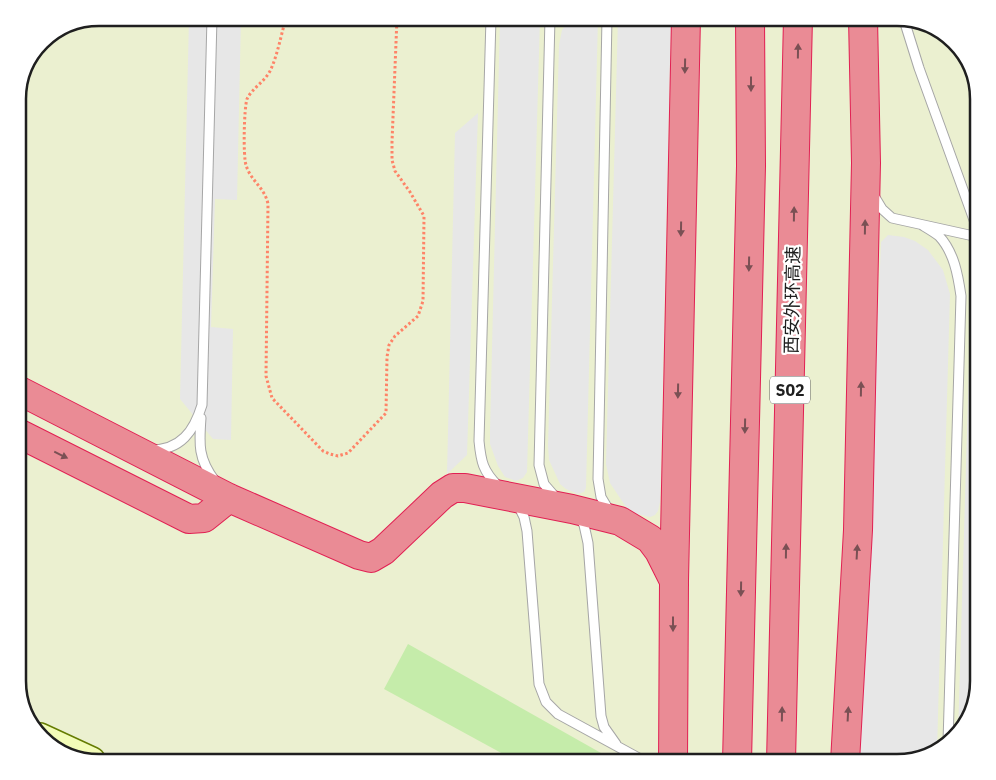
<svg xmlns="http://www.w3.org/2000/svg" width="996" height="780" viewBox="0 0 996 780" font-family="'IBM Plex Sans','Noto Sans SC',sans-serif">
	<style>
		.farmland { fill: #ebf0d0 }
		.grass { fill: #c5ecaa }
		.parking { fill: #e7e7e7 }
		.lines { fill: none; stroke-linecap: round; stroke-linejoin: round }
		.service-casing { stroke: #a6a6a6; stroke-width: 11 }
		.secondary-casing { stroke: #657c01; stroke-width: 28 }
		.motorway-casing { stroke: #e12053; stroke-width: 30 }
		.path { stroke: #fe8468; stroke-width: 3; stroke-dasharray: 2.5 2.5; stroke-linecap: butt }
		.service { stroke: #fff; stroke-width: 9 }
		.secondary { stroke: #f3fcb8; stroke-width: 25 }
		.motorway { stroke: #ea8b95; stroke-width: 28 }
		.oneway { fill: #7a5054 }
		.labels { text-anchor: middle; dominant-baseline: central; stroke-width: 4.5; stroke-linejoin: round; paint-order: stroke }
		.shield { fill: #fff; stroke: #626262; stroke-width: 1 }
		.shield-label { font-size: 16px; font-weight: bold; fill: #1f1f1f }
		.street-label { font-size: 18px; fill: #1f1f1f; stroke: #fff }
		.rim { fill: none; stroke: #1f1f1f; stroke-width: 2.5 }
	</style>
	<rect width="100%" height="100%" fill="#f0eee5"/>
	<!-- farmland -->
	<path class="farmland" d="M99 18H897L951 38 970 63 978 99V681L958 735 933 754 897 762H99L45 742 26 717 18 686V93L45 38Z"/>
	<!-- grass -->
	<path class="grass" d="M408 644 617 762H518L384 689Z"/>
	<!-- parking -->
	<path class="parking" d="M189 18H241L237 200 215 199 211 327 233 329 231 440 213 439 180 399Z
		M500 18H540L527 472 523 478 516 481 505 477 498 466 490 444V431Z
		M571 18H598L586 488 584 492 578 494 566 489 560 484 549 460 548 446 559 45 562 30Z
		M618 18H671L660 502 658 511 655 515 650 517 637 514 626 507 610 483 606 464Z
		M478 113 467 455 447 474 455 133Z
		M888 235 904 237 915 241 928 250 943 270 950 294 937 751 933 754 897 762H860L881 242Z
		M978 260V681L958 735 972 262Z"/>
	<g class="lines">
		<defs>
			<path id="service" d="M491 18 479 441C481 462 483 471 498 486
				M550 18 539 465 544 484 557 499
				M607 18 598 479 601 497 610 512
				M904 20 919 68 974 220 978 226
				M873 194 882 209 892 218 978 237
				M922 225C927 228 934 232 939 236 954 252 958 275 961 296L948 743
				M201 418C199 444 198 459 215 481
				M151 450C181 450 194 431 202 405L212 18
				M517 503 524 517 527 531 539 684 546 702 558 714 646 762
				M579 516 584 525 588 543 601 716 604 727 616 744"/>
			<path id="secondary" d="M40 736 92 760"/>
			<path id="motorway" d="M18 390 229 498 359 555 371 558 383 551 442 495 453 488H465L572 509 620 521 650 539 659 551 674 581
				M18 433 189 519 204 518 229 498
				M673 762 674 581 686 18
				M737 762 751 166 750 18
				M781 762 798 18
				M845 762 858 530 866 163 863 18"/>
		</defs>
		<!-- service casing -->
		<use href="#service" class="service-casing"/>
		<!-- secondary casing -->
		<use href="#secondary" class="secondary-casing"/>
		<!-- motorway casing -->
		<use href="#motorway" class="motorway-casing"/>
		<!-- path -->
		<path class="path" d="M286 18C281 35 278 53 271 69 266 81 252 88 247 99 244 108 243 156 246 165 250 180 265 188 268 204L266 376 272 398 323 451 330 454 338 456 348 453 386 413 387 357 389 345 395 336 418 316 423 301 424 216 410 192 395 171 392 160V142L397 18"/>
		<!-- service -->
		<use href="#service" class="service"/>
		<!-- secondary -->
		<use href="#secondary" class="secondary"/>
		<!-- motorway -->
		<use href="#motorway" class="motorway"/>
	</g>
	<!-- one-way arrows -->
	<defs><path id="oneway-solid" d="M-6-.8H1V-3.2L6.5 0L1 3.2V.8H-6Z" transform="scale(1.25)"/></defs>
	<g class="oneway">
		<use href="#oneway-solid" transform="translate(798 51) rotate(-89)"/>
		<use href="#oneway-solid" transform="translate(685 66) rotate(91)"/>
		<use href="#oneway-solid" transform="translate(751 84) rotate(90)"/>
		<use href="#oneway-solid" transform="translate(794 214) rotate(-89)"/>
		<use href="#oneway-solid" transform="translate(865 227) rotate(-89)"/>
		<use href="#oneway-solid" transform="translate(681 229) rotate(91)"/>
		<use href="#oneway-solid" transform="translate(749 264) rotate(91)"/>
		<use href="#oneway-solid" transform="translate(861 389) rotate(-89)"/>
		<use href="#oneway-solid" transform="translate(678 391) rotate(91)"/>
		<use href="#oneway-solid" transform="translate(745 426) rotate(91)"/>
		<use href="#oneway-solid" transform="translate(61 455) rotate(26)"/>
		<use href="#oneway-solid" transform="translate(786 551) rotate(-89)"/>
		<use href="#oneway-solid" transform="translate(857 552) rotate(-87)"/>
		<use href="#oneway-solid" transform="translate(741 589) rotate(91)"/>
		<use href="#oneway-solid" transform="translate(673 624) rotate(90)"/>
		<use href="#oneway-solid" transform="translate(782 714) rotate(-89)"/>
		<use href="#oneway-solid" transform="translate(848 714) rotate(-87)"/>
	</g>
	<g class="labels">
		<!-- shield labels -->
		<rect class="shield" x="770" y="376.5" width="40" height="27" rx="4"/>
		<g class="shield-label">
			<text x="790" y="390">S02</text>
		</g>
		<!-- street labels -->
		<g class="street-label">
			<text transform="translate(792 300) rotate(-89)">西安外环高速</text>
		</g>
	</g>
	<!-- crop -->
	<path d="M0 0H996V780H0ZM99 26H897A73 73 0 0 1 970 99V681A73 73 0 0 1 897 754H99A73 73 0 0 1 26 681V99A73 73 0 0 1 99 26Z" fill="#fff" fill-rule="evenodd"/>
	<path class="rim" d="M99 26H897A73 73 0 0 1 970 99V681A73 73 0 0 1 897 754H99A73 73 0 0 1 26 681V99A73 73 0 0 1 99 26Z"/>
</svg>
